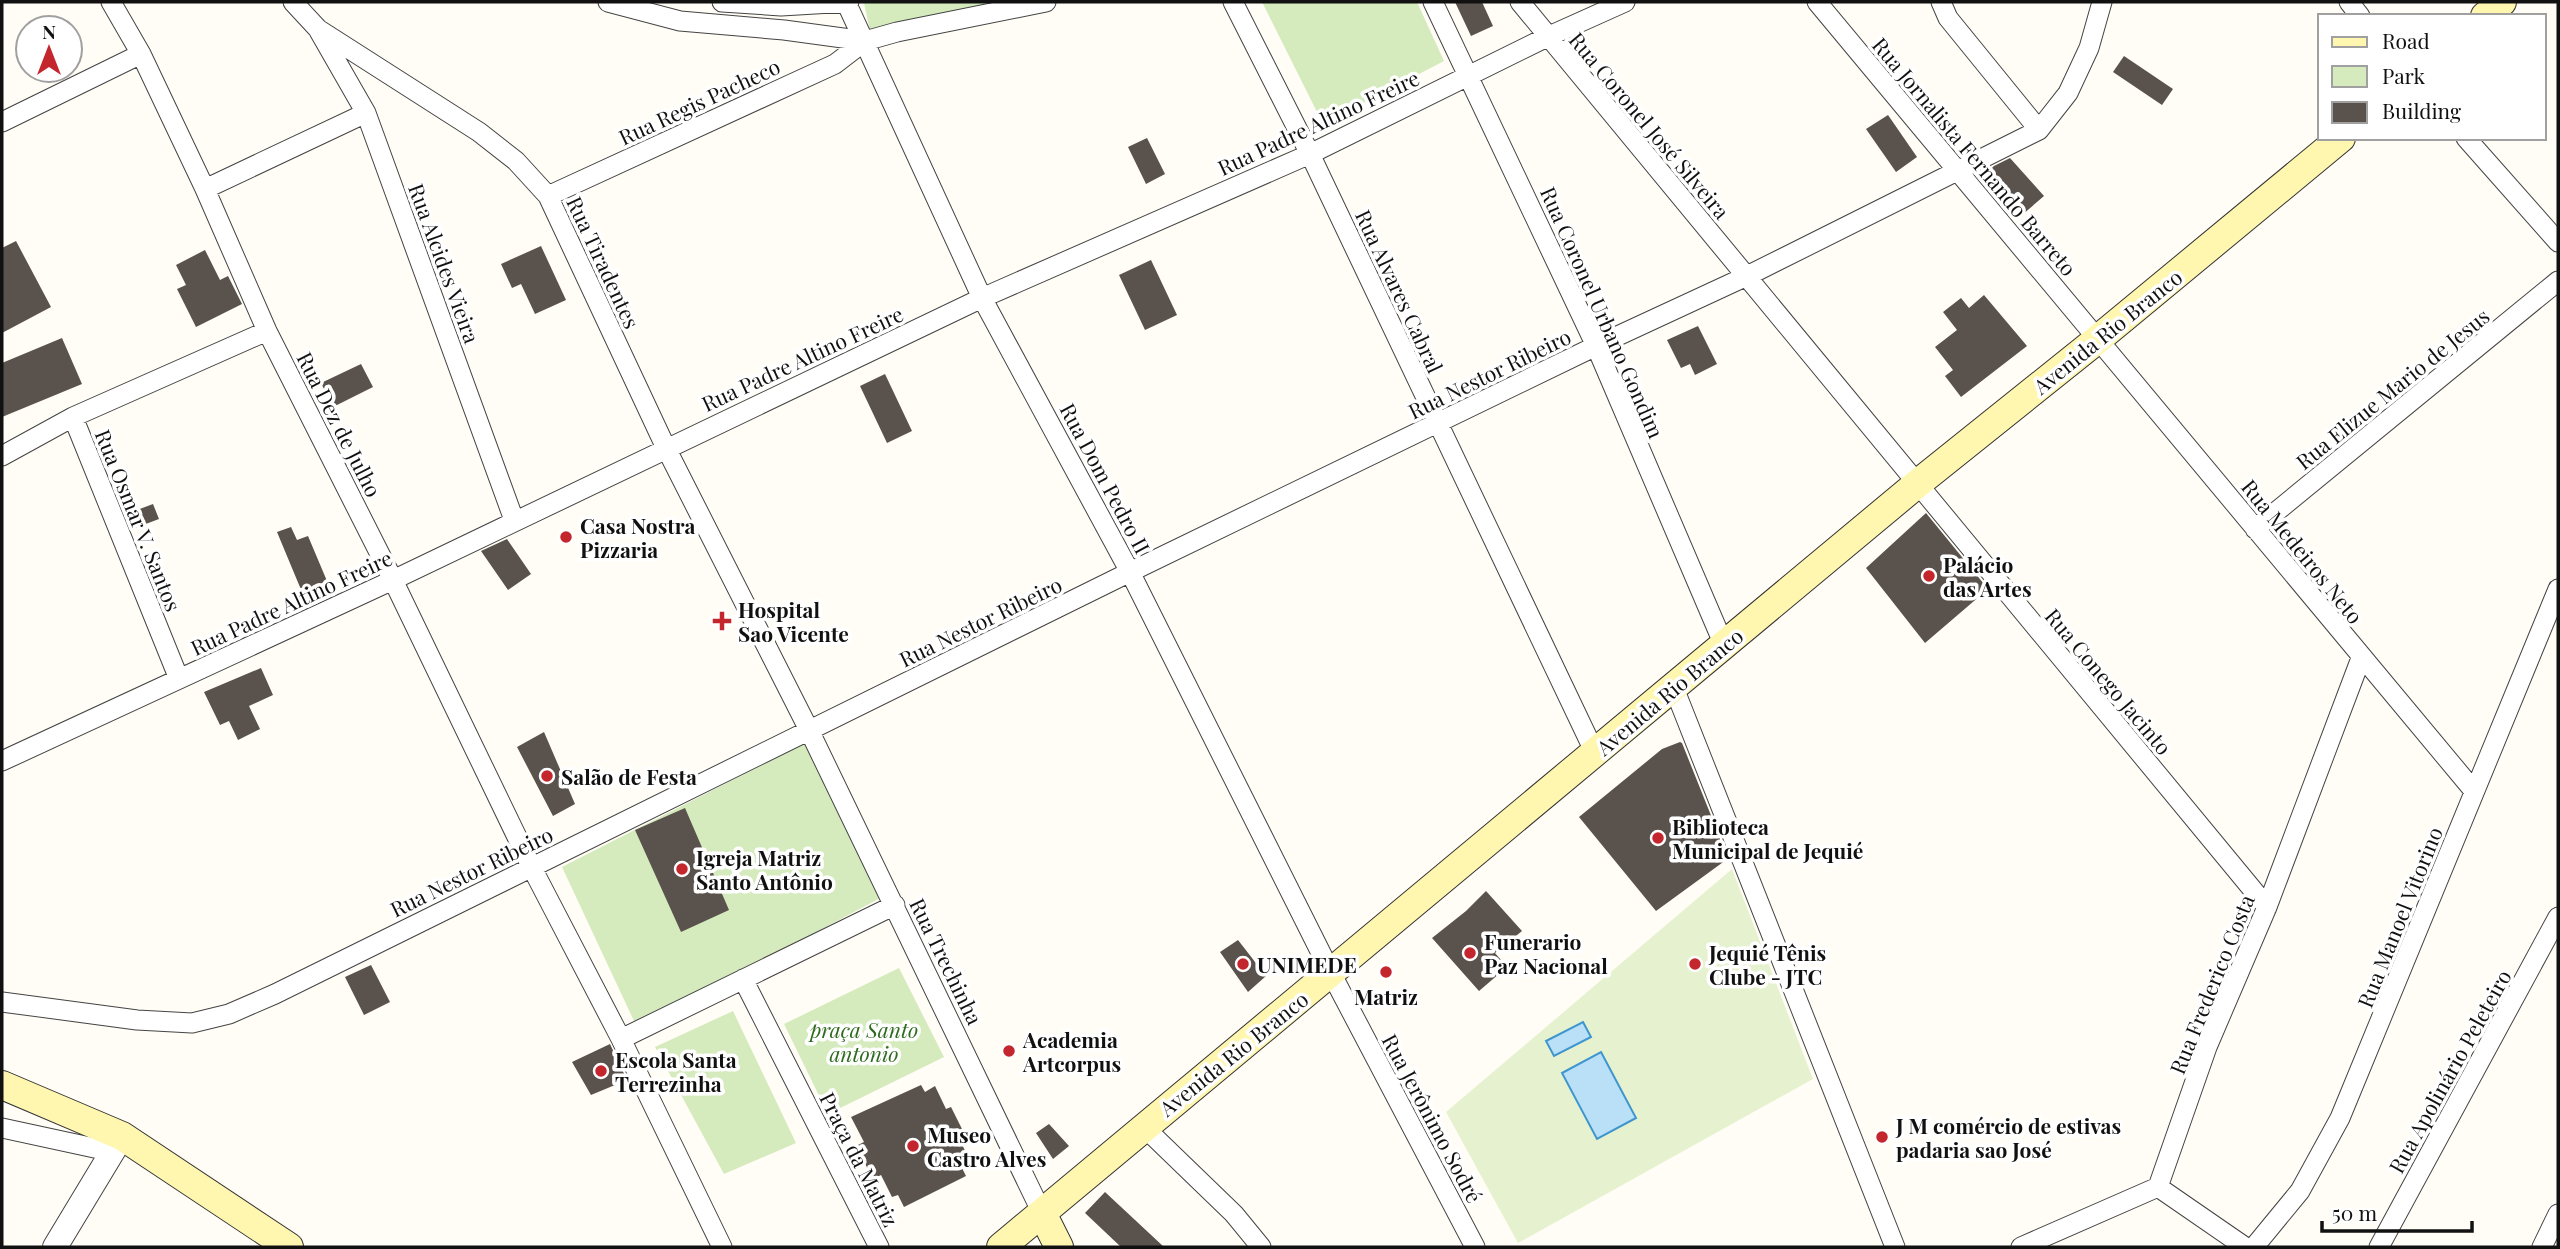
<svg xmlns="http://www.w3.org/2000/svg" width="2560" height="1249" viewBox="0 0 2560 1249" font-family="'Playfair Display',serif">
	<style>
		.green { fill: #d5ebbd }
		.pitch { fill: #e6f2cf }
		.water { fill: #b9e0f7; stroke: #3f96cf; stroke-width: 2 }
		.building { fill: #5a524d }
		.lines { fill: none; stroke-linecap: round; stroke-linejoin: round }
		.minor-casing { stroke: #444; stroke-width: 21 }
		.tertiary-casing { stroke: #444; stroke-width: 26 }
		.secondary-casing { stroke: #333; stroke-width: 30 }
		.minor { stroke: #fff; stroke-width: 19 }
		.tertiary { stroke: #fff; stroke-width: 24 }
		.secondary { stroke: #fff6b0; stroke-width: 28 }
		.poi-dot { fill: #c4262e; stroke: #fff; stroke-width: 2.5 }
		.labels { text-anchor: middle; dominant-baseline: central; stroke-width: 7; stroke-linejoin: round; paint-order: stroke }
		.street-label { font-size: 21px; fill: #111; stroke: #fff }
		.poi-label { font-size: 21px; font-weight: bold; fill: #111; stroke: #fff; text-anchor: start }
		.park-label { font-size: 21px; font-style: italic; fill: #2f6b1f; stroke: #fff }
	</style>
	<rect width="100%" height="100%" fill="#fffdf5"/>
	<!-- green -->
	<path class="green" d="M869 2H1005L870 31 864 3Z
		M1262 2H1417L1444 61 1323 124Z
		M809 741 886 895 788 947 634 1021 562 867Z
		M899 968 944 1057 828 1114 784 1024Z
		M733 1011 796 1143 724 1174 655 1047Z"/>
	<!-- pitch -->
	<path class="pitch" d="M1732 869 1813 1079 1518 1243 1446 1112Z"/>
	<!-- water -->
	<path class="water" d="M1583 1022 1591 1037 1554 1056 1546 1041Z
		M1601 1052 1636 1118 1597 1139 1562 1073Z"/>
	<!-- building -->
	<path class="building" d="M1455 2H1482L1493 26 1471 36Z
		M2124 56 2173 89 2162 105 2113 72Z
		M1888 115 1917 157 1896 172 1866 129Z
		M1147 138 1165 174 1146 184 1128 147Z
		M2010 158 2044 196 2022 215 1985 174 1994 166Z
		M16 241 51 307 2 333V248Z
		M541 246 566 300 535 314 521 284 512 288 501 264Z
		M205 250 220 280 228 276 242 304 196 327 177 289 186 285 176 265Z
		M1151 260 1177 315 1145 330 1119 275Z
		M1984 295 2027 346 1961 397 1945 376 1953 370 1935 347 1957 330 1943 312 1961 298 1969 308Z
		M1698 326 1717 364 1695 375 1690 364 1681 368 1667 340Z
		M62 338 82 384 2 417V363Z
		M361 364 373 387 333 407 321 383Z
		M885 374 912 431 887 443 860 386Z
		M153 504 159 519 135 528 129 513Z
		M1926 513 1988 589 1925 643 1866 568Z
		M291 527 297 540 308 536 327 581 302 592 277 532Z
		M507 539 531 574 508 590 481 551Z
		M261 668 273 695 249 706 260 729 238 740 229 721 220 725 204 692Z
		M544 732 575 804 553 816 517 747Z
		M1680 742 1682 743 1718 833 1726 860 1656 911 1579 817 1662 749Z
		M685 808 729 910 681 932 635 830Z
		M1486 891 1522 931 1495 953 1507 967 1479 991 1432 938 1466 911Z
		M1238 940 1266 976 1248 992 1220 952Z
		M371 965 390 1002 364 1015 345 977Z
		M610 1044 627 1080 591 1095 572 1062Z
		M921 1085 925 1092 935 1086 946 1109 951 1107 964 1133 958 1136 969 1159 960 1164 966 1176 904 1207 898 1195 892 1197 881 1175 873 1179 856 1146 864 1142 851 1117Z
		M1049 1124 1069 1146 1053 1159 1036 1133Z
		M1105 1192 1164 1247H1121L1085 1213Z"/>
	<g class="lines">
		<defs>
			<path id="minor" d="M111 2 141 54 205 189 267 331 393 580 531 866 621 1039 722 1247
				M293 2 318 29 479 132 516 161 548 196 666 448 809 730 1042 1213
				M608 2 680 21 784 30 865 41
				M722 2 781 6 849 2
				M846 2 982 298 1130 572 1331 973 1475 1247
				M1233 2 1310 154 1595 753
				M1433 2 1596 346 1724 645
				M1520 2 2267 907
				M1817 2 2474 791
				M1941 2 1948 18 2039 130
				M2349 2 2360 16
				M319 31 366 113 514 520
				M2 122 141 54
				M2466 138 2558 242
				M205 189 366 113
				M548 196 835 64 865 41 897 32 1046 2
				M73 417 179 679
				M2 456 73 417 267 331
				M2255 529 2558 281
				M1674 688 1895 1247
				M2 761 393 580 982 298 1310 154 1547 37 1625 2
				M743 979 879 1247
				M2 1002 137 1020 192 1023 229 1014 275 994 1130 572 1596 346 1747 276 2039 130 2068 93 2089 48 2102 2
				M621 1039 895 905
				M1144 1127 1234 1214 1261 1247
				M2 1128 113 1152
				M2158 1187 2245 1247
				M2021 1247 2158 1187 2207 1047 2267 907 2361 658
				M2254 1247 2300 1191 2340 1118 2558 589
				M2379 1247 2558 917
				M2542 1247 2558 1214"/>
			<path id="tertiary" d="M55 1247 122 1136"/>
			<path id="secondary" d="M2485 16 2502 2
				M2 1085 122 1136 289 1247
				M1042 1213 1059 1247
				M1001 1247 1917 484 2098 339 2341 138"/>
		</defs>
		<!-- minor casing -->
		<use href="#minor" class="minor-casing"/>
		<!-- tertiary casing -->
		<use href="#tertiary" class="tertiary-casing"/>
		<!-- secondary casing -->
		<use href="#secondary" class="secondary-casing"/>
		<!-- minor -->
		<use href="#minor" class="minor"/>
		<!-- tertiary -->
		<use href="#tertiary" class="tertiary"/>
		<!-- secondary -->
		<use href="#secondary" class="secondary"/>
	</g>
	<!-- markers -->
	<g class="poi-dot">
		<circle cx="566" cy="537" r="7"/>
		<circle cx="1929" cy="576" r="7"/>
		<path d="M718.5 610.5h7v7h7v7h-7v7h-7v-7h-7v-7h7z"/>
		<circle cx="547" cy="776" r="7"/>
		<circle cx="1658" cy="838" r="7"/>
		<circle cx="682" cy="869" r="7"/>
		<circle cx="1470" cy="953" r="7"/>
		<circle cx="1243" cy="964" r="7"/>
		<circle cx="1695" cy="964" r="7"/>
		<circle cx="1386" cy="972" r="7"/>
		<circle cx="1009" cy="1051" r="7"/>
		<circle cx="601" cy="1071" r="7"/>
		<circle cx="1882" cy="1137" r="7"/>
		<circle cx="913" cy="1146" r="7"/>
	</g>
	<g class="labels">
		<!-- street labels -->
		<g class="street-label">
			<text transform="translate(699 101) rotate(-25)">Rua Regis Pacheco</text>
			<text transform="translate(1318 122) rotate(-25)">Rua Padre Altino Freire</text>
			<text transform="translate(1650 125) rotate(50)">Rua Coronel José Silveira</text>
			<text transform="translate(1975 156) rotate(50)">Rua Jornalista Fernando Barreto</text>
			<text transform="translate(604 262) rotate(65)">Rua Tiradentes</text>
			<text transform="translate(445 263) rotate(70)">Rua Alcides Vieira</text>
			<text transform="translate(1400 291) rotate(65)">Rua Alvares Cabral</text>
			<text transform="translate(1603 312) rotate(66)">Rua Coronel Urbano Gondim</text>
			<text transform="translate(2107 331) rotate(-39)">Avenida Rio Branco</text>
			<text transform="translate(802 358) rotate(-25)">Rua Padre Altino Freire</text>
			<text transform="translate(1489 373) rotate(-26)">Rua Nestor Ribeiro</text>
			<text transform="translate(2392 388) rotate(-39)">Rua Elizue Mario de Jesus</text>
			<text transform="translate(340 424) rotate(63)">Rua Dez de Julho</text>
			<text transform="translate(1106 478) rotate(62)">Rua Dom Pedro II</text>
			<text transform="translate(139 520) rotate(68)">Rua Osmar V. Santos</text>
			<text transform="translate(2303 551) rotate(51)">Rua Medeiros Neto</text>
			<text transform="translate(291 602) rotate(-25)">Rua Padre Altino Freire</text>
			<text transform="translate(980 621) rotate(-26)">Rua Nestor Ribeiro</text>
			<text transform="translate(2109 681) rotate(50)">Rua Conego Jacinto</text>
			<text transform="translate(1669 691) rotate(-40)">Avenida Rio Branco</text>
			<text transform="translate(471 871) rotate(-26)">Rua Nestor Ribeiro</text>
			<text transform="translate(2399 917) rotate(-68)">Rua Manoel Vitorino</text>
			<text transform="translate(947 961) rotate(64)">Rua Trechinha</text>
			<text transform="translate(2211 984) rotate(-68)">Rua Frederico Costa</text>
			<text transform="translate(1233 1053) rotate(-39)">Avenida Rio Branco</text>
			<text transform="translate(2449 1071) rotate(-61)">Rua Apolinário Peleteiro</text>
			<text transform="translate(1433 1118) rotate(62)">Rua Jerônimo Sodré</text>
			<text transform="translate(860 1159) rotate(63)">Praça da Matriz</text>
		</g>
		<!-- poi labels -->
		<g class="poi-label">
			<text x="580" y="525">Casa Nostra<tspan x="580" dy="24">Pizzaria</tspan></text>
			<text x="1943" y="564">Palácio<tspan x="1943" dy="24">das Artes</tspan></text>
			<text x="738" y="609">Hospital<tspan x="738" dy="24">Sao Vicente</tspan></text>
			<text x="561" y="776">Salão de Festa</text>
			<text x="1672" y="826">Biblioteca<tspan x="1672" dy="24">Municipal de Jequié</tspan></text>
			<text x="696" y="857">Igreja Matriz<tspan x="696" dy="24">Santo Antônio</tspan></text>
			<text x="1484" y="941">Funerario<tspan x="1484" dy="24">Paz Nacional</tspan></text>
			<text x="1709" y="952">Jequié Tênis<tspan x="1709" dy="24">Clube - JTC</tspan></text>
			<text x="1257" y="964">UNIMEDE</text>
			<text x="1386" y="996" text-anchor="middle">Matriz</text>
			<text x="1023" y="1039">Academia<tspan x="1023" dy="24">Artcorpus</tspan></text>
			<text x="615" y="1059">Escola Santa<tspan x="615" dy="24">Terrezinha</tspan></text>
			<text x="1896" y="1125">J M comércio de estivas<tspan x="1896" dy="24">padaria sao José</tspan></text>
			<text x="927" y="1134">Museo<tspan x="927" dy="24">Castro Alves</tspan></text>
		</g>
		<!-- park labels -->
		<g class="park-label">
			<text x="864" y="1029">praça Santo<tspan x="864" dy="24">antonio</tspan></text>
		</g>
	</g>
	<!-- border -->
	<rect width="2560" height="1249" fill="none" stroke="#111111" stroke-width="7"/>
	<!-- legend -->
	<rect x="2318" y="14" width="228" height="126" fill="#ffffff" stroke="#a0a0a0" stroke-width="2"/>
	<rect x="2332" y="37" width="35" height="10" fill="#fff6b0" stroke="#a0a0a0" stroke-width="2"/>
	<text x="2382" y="49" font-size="21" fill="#111111">Road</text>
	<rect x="2332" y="66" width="35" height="21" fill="#d5ebbd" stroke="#a0a0a0" stroke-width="2"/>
	<text x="2382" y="84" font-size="21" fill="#111111">Park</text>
	<rect x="2332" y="102" width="35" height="21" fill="#5a524d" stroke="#a0a0a0" stroke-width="2"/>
	<text x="2382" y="119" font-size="21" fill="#111111">Building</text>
	<!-- north arrow -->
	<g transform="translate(49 49)"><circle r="33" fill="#ffffff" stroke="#a0a0a0" stroke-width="2"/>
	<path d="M0-5L12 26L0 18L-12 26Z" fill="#c4262e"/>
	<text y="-10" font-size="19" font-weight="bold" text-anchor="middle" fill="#111111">N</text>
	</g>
	<!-- scale -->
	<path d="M2322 1221v10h150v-10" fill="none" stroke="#111111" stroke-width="3.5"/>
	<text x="2332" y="1221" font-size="21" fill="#111111" stroke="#ffffff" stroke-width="5" paint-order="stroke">50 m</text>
</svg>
